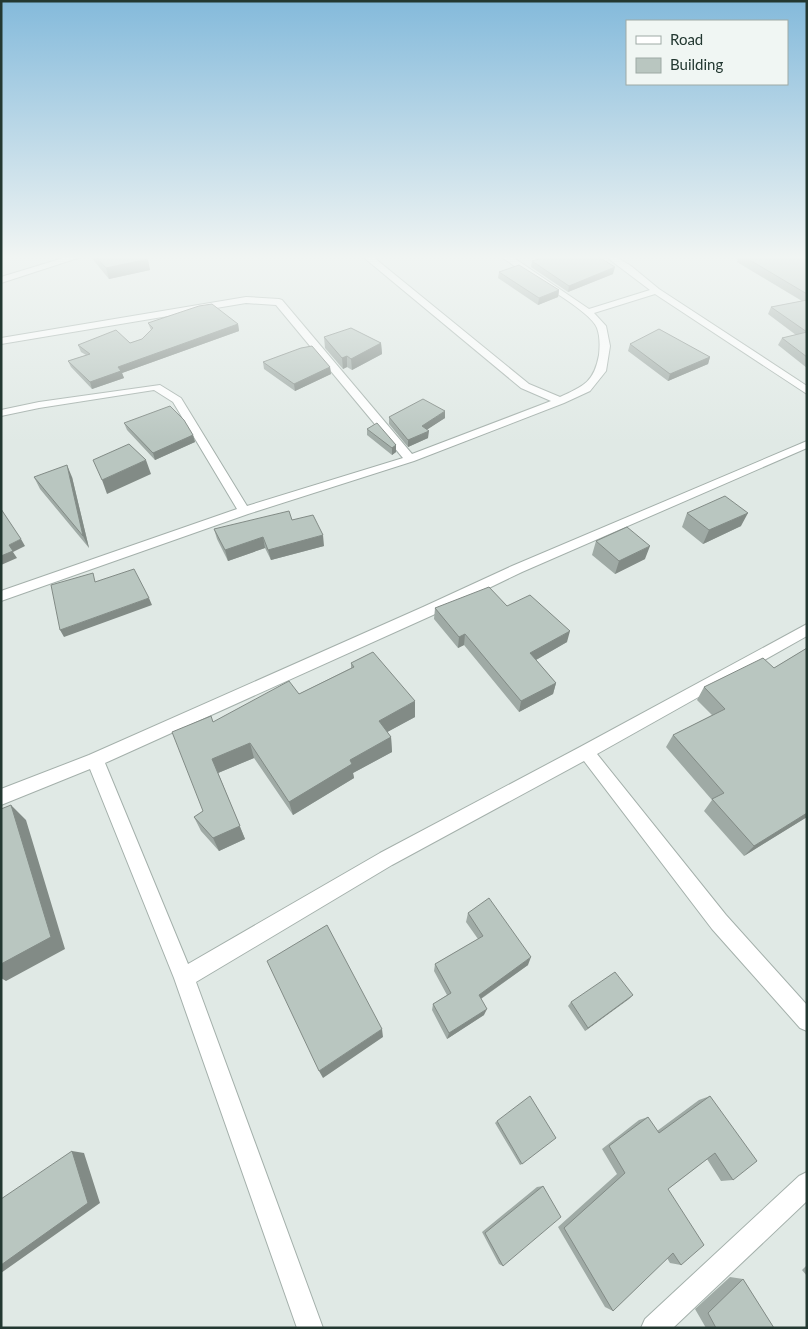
<svg xmlns="http://www.w3.org/2000/svg" width="808" height="1329" viewBox="0 0 808 1329" font-family="Lato,sans-serif">
	<style>
		.lines { fill: none; stroke-linecap: round; stroke-linejoin: round }
		.minor-casing { stroke: #a4b0ab; stroke-width: 2 }
		.minor { fill: #fff; fill-rule: evenodd }
		.wall { fill: #9faaa5 }
		.shaded-wall { fill: #828b86 }
		.building { fill: #b9c6c0; stroke: #828b86 }
	</style>
	<rect width="100%" height="100%" fill="#e0e9e5"/>
	<g class="lines">
		<defs>
			<path id="minor" d="M70 256H84L1 283V277Z
				M362 256H372L529 384 560 397C584 386 594 382 599 355 600 346 600 336 597 328 590 309 520 273 501 256H511L589 309 650 290 605 256H615L631 266 659 289 807 386V394L655 294 594 313 606 326 610 346 606 371 590 391 564 403 414 461 248 514 1 601V591L237 509 173 402 154 390 39 408 1 416V410L39 402 160 385 181 398 247 506 403 458 276 305 246 303 1 344V338L246 297 279 299 282 300 412 454 551 401 521 388Z
				M807 441V448L522 572 433 615 105 763 188 964 380 853 580 747 807 624V636L597 754 726 915 807 1005V1031L800 1028 712 929 584 761 392 865 196 982 323 1328H297L174 978 90 769 1 805V789L89 755 423 607 512 566Z
				M807 1172V1201L673 1328H641L645 1319 799 1176Z"/>
		</defs>
		<!-- minor casing -->
		<use href="#minor" class="minor-casing"/>
		<!-- minor -->
		<use href="#minor" class="minor"/>
	</g>
	<!-- wall -->
	<path class="wall" d="M90 256H145L150 270 109 279Z
		M739 256H807V368L778 345 782 338 796 335 768 314 771 307 802 301 737 262Z
		M532 261 613 274 568 292 531 267Z
		M499 272 559 290 558 297 538 305 498 278Z
		M148 323 238 324 239 331 122 373 124 378 92 389 71 367 68 361 86 355 81 352 78 345 130 343 142 339 151 330Z
		M324 337 381 343 382 354 352 370 347 367 343 369 325 348Z
		M630 344 710 357 708 364 668 381 628 351Z
		M263 362 330 367 331 374 295 391 264 369Z
		M389 417 445 418 427 429 428 438 408 447 389 424Z
		M124 423 193 435 195 442 155 460 127 430Z
		M367 429 396 445V452L392 455 367 435Z
		M34 477H72L89 548 40 489Z
		M687 513 741 526 703 544 682 527Z
		M292 520 324 546 271 560 265 548 228 561 217 539 214 529Z
		M596 541 645 559 615 574 592 555Z
		M507 606 567 642 536 660 556 683 553 694 519 712 464 645 458 648 434 619 435 608Z
		M807 648V817L744 856 704 811 712 800 666 747 673 735 712 715 697 700 704 687 774 668Z
		M351 663 415 717 387 732 391 737 392 752 353 773 354 778 293 815 254 758 218 773 245 839 219 851 201 831 194 817 203 811 213 722 299 694 351 668Z
		M468 913 528 965 481 999 484 1015 447 1039 432 1010 433 1004 447 995 434 971 435 964 478 939 466 922Z
		M633 995 585 1031 568 1006 571 1002Z
		M710 1096 733 1180 721 1181 707 1159 668 1189 681 1265 670 1263 667 1258 613 1311 605 1307 558 1227 617 1174 602 1149 639 1120 648 1117 657 1131 699 1100Z
		M497 1121 522 1164 520 1165 495 1123Z
		M543 1186 503 1266 499 1264 482 1232 537 1187Z
		M807 1265V1276L802 1270Z
		M730 1277 743 1279 774 1328H706L695 1309Z"/>
	<!-- shaded-wall -->
	<path class="shaded-wall" d="M148 259 150 270 109 279 106 268Z
		M615 267 613 274 568 292 569 286Z
		M559 290 558 297 538 305 539 298Z
		M238 324 239 331 122 373 124 378 92 389 90 382 118 367Z
		M381 343 382 354 352 370 351 359Z
		M347 356V367L343 369 342 358Z
		M710 357 708 364 668 381 670 374Z
		M330 367 331 374 295 391 294 384Z
		M445 411V418L422 433V426Z
		M429 431 428 438 408 447V440Z
		M193 435 195 442 155 460 153 453Z
		M396 445V452L392 455V448Z
		M146 460 151 474 107 494 102 480Z
		M67 465 72 477 89 548 83 536Z
		M748 513 741 526 703 544 709 530Z
		M323 535 324 546 271 560 268 550Z
		M263 537 265 548 228 561 225 550Z
		M21 539 25 546 13 552 17 558 1 565V556L9 545Z
		M650 546 645 559 615 574 619 561Z
		M149 598 152 605 64 637 60 630Z
		M570 631 567 642 527 665 530 653Z
		M465 634 464 645 458 648 459 637Z
		M556 683 553 694 519 712 521 701Z
		M415 701V717L380 736 379 721Z
		M391 737 392 752 353 773 354 778 293 815 289 802 350 760Z
		M250 743 254 758 218 773 245 839 219 851 213 838 212 759Z
		M11 805 26 820 65 949 6 981 1 978V964Z
		M807 813V817L744 856 754 846Z
		M531 957 528 965 476 1002 479 995Z
		M633 995 629 999 585 1031 588 1028Z
		M487 1009 484 1015 447 1039 449 1033Z
		M382 1029 383 1037 323 1078 319 1071Z
		M72 1151 84 1153 100 1203 1 1273V1265Z"/>
	<!-- building -->
	<path class="building" d="M95 256H145L148 259 106 268Z
		M549 256H597L615 267 569 286 532 261Z
		M743 256H807V294Z
		M519 265 559 290 539 298 499 272Z
		M807 300V332L771 307Z
		M212 304 238 324 118 367 121 371 90 382 68 361 90 354 78 345 116 330 130 343 142 339 153 328 148 323 199 306Z
		M351 328 381 343 351 359 347 356 342 358 324 337Z
		M659 329 710 357 670 374 630 344Z
		M807 332V357L782 338Z
		M312 346 330 367 294 384 263 362 301 348Z
		M423 399 445 411 422 426 429 431 408 440 389 417Z
		M170 406 184 420 193 435 153 453 124 423Z
		M377 423 396 445 392 448 367 429Z
		M129 444 146 460 102 480 93 460Z
		M67 465 83 536 34 477Z
		M725 496 748 513 709 530 687 513Z
		M1 509 21 539 9 545 13 551 1 556Z
		M289 511 292 520 313 515 323 535 268 550 263 537 225 550 214 529Z
		M627 527 650 546 619 561 596 541Z
		M134 569 149 598 60 630 51 585 93 573 95 582Z
		M489 587 507 606 530 595 570 631 530 653 556 683 521 701 465 634 459 637 435 608Z
		M807 648V813L754 846 712 799 724 793 673 735 725 709 704 687 763 658 774 668Z
		M373 652 415 701 379 721 391 737 350 760 352 764 289 802 250 743 212 759 240 826 213 838 194 817 203 811 172 732 211 716 213 722 289 681 299 694 354 667 351 663Z
		M11 805 51 937 1 964V809Z
		M489 898 531 957 479 995 487 1009 449 1033 433 1004 451 993 435 964 483 936 468 913Z
		M327 925 382 1029 319 1071 267 961Z
		M615 972 633 995 588 1028 571 1002Z
		M530 1096 556 1138 522 1164 497 1121Z
		M710 1096 757 1161 733 1180 715 1153 668 1189 704 1245 681 1265 673 1253 613 1311 564 1228 625 1173 609 1146 648 1117 659 1133Z
		M72 1151 88 1203 1 1265V1199Z
		M543 1186 561 1217 503 1266 485 1233Z
		M743 1279 774 1328H716L708 1313Z"/>
	<!-- sky -->
	<linearGradient id="sky" x2="0" y2="1"><stop stop-color="#84badb"/><stop offset="0.58" stop-color="#f1f5f3"/><stop offset="1" stop-color="#f1f5f3" stop-opacity="0"/></linearGradient>
	<rect width="808" height="443" fill="url(#sky)"/>
	<!-- border -->
	<rect width="808" height="1329" fill="none" stroke="#233831" stroke-width="5"/>
	<!-- legend -->
	<rect x="626" y="20" width="162" height="65" fill="#f0f6f3" stroke="#9eaaa5"/>
	<rect x="636" y="36" width="25" height="8" fill="#ffffff" stroke="#9eaaa5"/>
	<text x="670" y="45" font-size="15" fill="#233831">Road</text>
	<rect x="636" y="58" width="25" height="15" fill="#b9c6c0" stroke="#9eaaa5"/>
	<text x="670" y="70" font-size="15" fill="#233831">Building</text>
</svg>
